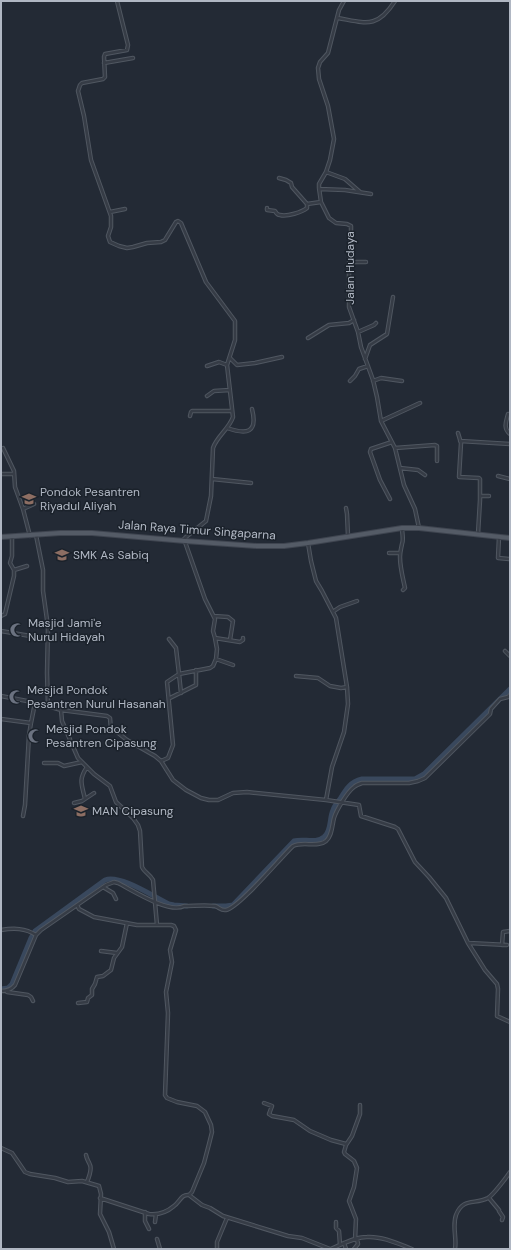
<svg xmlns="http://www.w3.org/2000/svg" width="511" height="1250" viewBox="0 0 511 1250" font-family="'DM Sans',sans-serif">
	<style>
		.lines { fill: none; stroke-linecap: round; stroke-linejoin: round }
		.river { stroke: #39485d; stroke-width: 5 }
		.street-casing { stroke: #505761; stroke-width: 4.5 }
		.primary-casing { stroke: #3f4550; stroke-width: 6 }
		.street { stroke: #363c46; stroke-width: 2.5 }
		.primary { stroke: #545b66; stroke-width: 4 }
		.labels { text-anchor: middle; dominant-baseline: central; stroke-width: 3; stroke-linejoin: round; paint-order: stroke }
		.street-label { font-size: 12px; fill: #b0b7c3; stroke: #1b222b }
		.poi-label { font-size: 12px; fill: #b0b7c3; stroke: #1b222b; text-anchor: start }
	</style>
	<rect width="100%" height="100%" fill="#232a35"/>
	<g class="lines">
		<!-- river -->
		<path class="river" d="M213 906H226L233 905 294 841C304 838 315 844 324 837 332 830 329 818 333 810 334 806 337 803 340 799 346 789 350 782 362 779H415L424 774 510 689
			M1 989 8 988 12 984 31 938 35 931 105 880C120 874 154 897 169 904L174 905 187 906"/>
		<defs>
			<path id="street" d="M117 1 128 45 127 50 105 54 104 57 105 77 103 79 82 83 80 85 78 91 84 116 91 160 111 216V227L108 236 110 242 119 246 127 248 133 247 147 243 161 242 165 240 176 222 178 221 181 223 206 282 235 321V340L227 365 233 417C229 429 217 436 213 448L211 496 206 521 186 537 184 539 205 599 215 619 213 631 215 638 217 649 216 659 213 666 210 668 179 674 181 693
				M344 1 339 10 328 53 320 62 318 68 319 79 328 106 334 139 330 160 326 172 319 184V188L321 202 329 218 336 223 347 224 351 226V235L349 264V307L358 332 361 347 373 380 377 397 381 421 395 448 404 485 415 509 419 528
				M338 18C366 23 377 29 395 1
				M104 63 133 58
				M326 172 345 179 360 192
				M279 178 286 180 291 183 292 187 307 204 321 202
				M319 189 345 190 371 194
				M267 208V210L275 211C276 213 277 215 280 215 287 217 302 212 307 208V204
				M110 212 125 209
				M349 262H366
				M358 332 374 325 376 323
				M308 338 329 325 349 323 354 320
				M230 358 237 365 255 363 282 357
				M365 359 370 345 387 334 393 297
				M207 366 219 362 227 365
				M350 381 355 376 359 369 368 366
				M373 381 381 378 402 381
				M207 396 214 391 230 390
				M508 414C506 422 503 428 510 434
				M190 416 191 412 192 411H232
				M381 421 420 403
				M227 428C247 435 258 433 252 409
				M458 433 461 443 459 477 479 478 480 479V500L478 534
				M460 441 510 444
				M3 448 14 471 15 487 23 509 30 536
				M395 448 435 445 437 446V461
				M400 468 418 470 425 475
				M1 474H14
				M498 476 510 479
				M212 479 251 483
				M480 496H489
				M390 499 380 480 370 452 371 449 392 442
				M346 508 347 514 348 536
				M23 509 34 504
				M402 528C402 533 404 540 402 544 401 549 400 552 400 557 400 568 403 578 405 588L403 590
				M36 535 43 570V591L48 627 47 673 48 706
				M499 537 498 558 509 559
				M308 543 311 561 316 581 322 591 336 618 347 687 348 704 344 732 332 767 326 800 359 805 361 816 395 827 398 829 415 862 429 877 446 898 468 943 485 970 497 984 498 989 497 1016 499 1017 510 1022
				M389 553H400
				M14 570 27 566
				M334 611 340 607 357 601
				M1 616 5 614 14 576V570L10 563 12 556V537
				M214 616 228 617 233 621 230 640
				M1 631 48 639
				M215 638 240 642 243 640V638
				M505 651 510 656
				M216 659 233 665
				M296 676 318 678 330 686 341 688 347 687
				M1 696 27 701 36 706
				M170 698 196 685V670
				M61 710 62 721 78 758 94 774 110 786 116 802 133 818 138 825 140 831 142 867C144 872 150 874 153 880L157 925
				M1 719 31 723 34 708 36 706H48L61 710 107 716 110 718 111 730 117 732 127 740 155 756 161 761 173 780 186 790 201 798 209 800H218L233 793 247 792 326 800
				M161 761 168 758 173 745 167 682 179 674 176 648 169 639
				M44 763H58L64 766 82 762
				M85 799 94 793
				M74 803 82 801 85 799C82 785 78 780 87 767
				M23 816 25 805 29 735 31 723
				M103 887 113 893 116 899
				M77 905 79 909 94 917 137 925H171L174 926 176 930 170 950 172 962 166 992 168 1013 165 1095 167 1098 177 1102 197 1106 205 1112 211 1125 212 1132 209 1144 204 1163 192 1192 189 1195 202 1205 210 1208 223 1216 288 1236 302 1238 330 1249
				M1 930C14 928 25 928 36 935
				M469 943 507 945
				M502 945 503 932 510 931
				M101 951 117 953
				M1 991C7 991 11 990 15 985L36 935 41 930 106 885 114 882 118 883C132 890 169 914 184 906 194 906 205 905 215 906 219 907 221 911 226 910 239 908 281 857 293 846 303 841 318 848 326 841 332 836 332 826 334 818 336 811 347 792 354 787 356 785 359 784 362 783H409L418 781 425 778 487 717 490 714 491 709 500 699 508 697 510 695
				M7 992 28 995 31 997 33 1001
				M78 1003 87 1002 88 998 92 995V989L95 984 97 977 103 976 111 970 114 958 122 947 127 923
				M264 1103 272 1106 269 1114 272 1116 294 1120 310 1131 331 1140 346 1144
				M1 1148 12 1153 25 1172 30 1174 55 1178 68 1182 82 1181 99 1186 101 1194 100 1214 109 1232 114 1249
				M86 1155C87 1160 88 1160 90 1165 92 1169 89 1177 87 1182
				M100 1198 149 1214C158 1215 167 1212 174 1206 180 1202 181 1194 189 1195
				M489 1198 499 1210
				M499 1211 503 1217 502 1220
				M145 1212V1221L149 1229
				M155 1222 156 1214
				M336 1222V1228L339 1231 340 1245
				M157 1239 160 1249
				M355 1240 356 1219 349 1201 354 1187 357 1168 354 1161 345 1154 344 1152 346 1145 352 1136 360 1114V1105
				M344 1243 346 1249
				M217 1249V1242L227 1218
				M331 1249C342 1244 355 1237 367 1237 382 1236 399 1244 412 1249
				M354 1249 358 1244 357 1239
				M455 1249C457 1238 452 1226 456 1215 463 1197 475 1205 488 1198 493 1195 506 1178 510 1172"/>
			<path id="primary" d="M1 537 60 533H92L185 541 257 546H284L308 543 402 528H419L510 538"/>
		</defs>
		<!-- street casing -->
		<use href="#street" class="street-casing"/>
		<!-- primary casing -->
		<use href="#primary" class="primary-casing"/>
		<!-- street -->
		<use href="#street" class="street"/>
		<!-- primary -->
		<use href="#primary" class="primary"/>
	</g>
	<!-- icons -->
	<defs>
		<symbol id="school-bare" viewBox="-9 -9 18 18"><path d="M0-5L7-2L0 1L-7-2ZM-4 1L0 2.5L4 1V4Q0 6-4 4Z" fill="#8d6e63" stroke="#1b222b" stroke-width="2.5" paint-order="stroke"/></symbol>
		<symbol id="mosque-bare" viewBox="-9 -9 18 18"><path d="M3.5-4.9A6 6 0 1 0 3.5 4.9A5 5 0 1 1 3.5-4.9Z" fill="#6b7280" stroke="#1b222b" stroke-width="2.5" paint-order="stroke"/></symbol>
	</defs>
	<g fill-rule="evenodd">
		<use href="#school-bare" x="19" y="489" width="20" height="20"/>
		<use href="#school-bare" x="52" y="545" width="20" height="20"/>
		<use href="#mosque-bare" x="7" y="620" width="20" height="20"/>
		<use href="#mosque-bare" x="6" y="687" width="20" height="20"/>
		<use href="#mosque-bare" x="25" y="726" width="20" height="20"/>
		<use href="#school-bare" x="71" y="801" width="20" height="20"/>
	</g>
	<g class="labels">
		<!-- street labels -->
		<g class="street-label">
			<text transform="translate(350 268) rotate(-90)">Jalan Hudaya</text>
			<text transform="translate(197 530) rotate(4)">Jalan Raya Timur Singaparna</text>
		</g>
		<!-- poi labels -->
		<g class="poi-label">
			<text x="40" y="492">Pondok Pesantren<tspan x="40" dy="14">Riyadul Aliyah</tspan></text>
			<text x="73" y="555">SMK As Sabiq</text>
			<text x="28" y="623">Masjid Jami'e<tspan x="28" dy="14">Nurul Hidayah</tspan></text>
			<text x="27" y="690">Mesjid Pondok<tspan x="27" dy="14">Pesantren Nurul Hasanah</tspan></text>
			<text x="46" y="729">Mesjid Pondok<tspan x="46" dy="14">Pesantren Cipasung</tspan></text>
			<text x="92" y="811">MAN Cipasung</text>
		</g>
	</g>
	<!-- border -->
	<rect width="511" height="1250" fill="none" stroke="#b0b7c3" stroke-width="4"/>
</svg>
